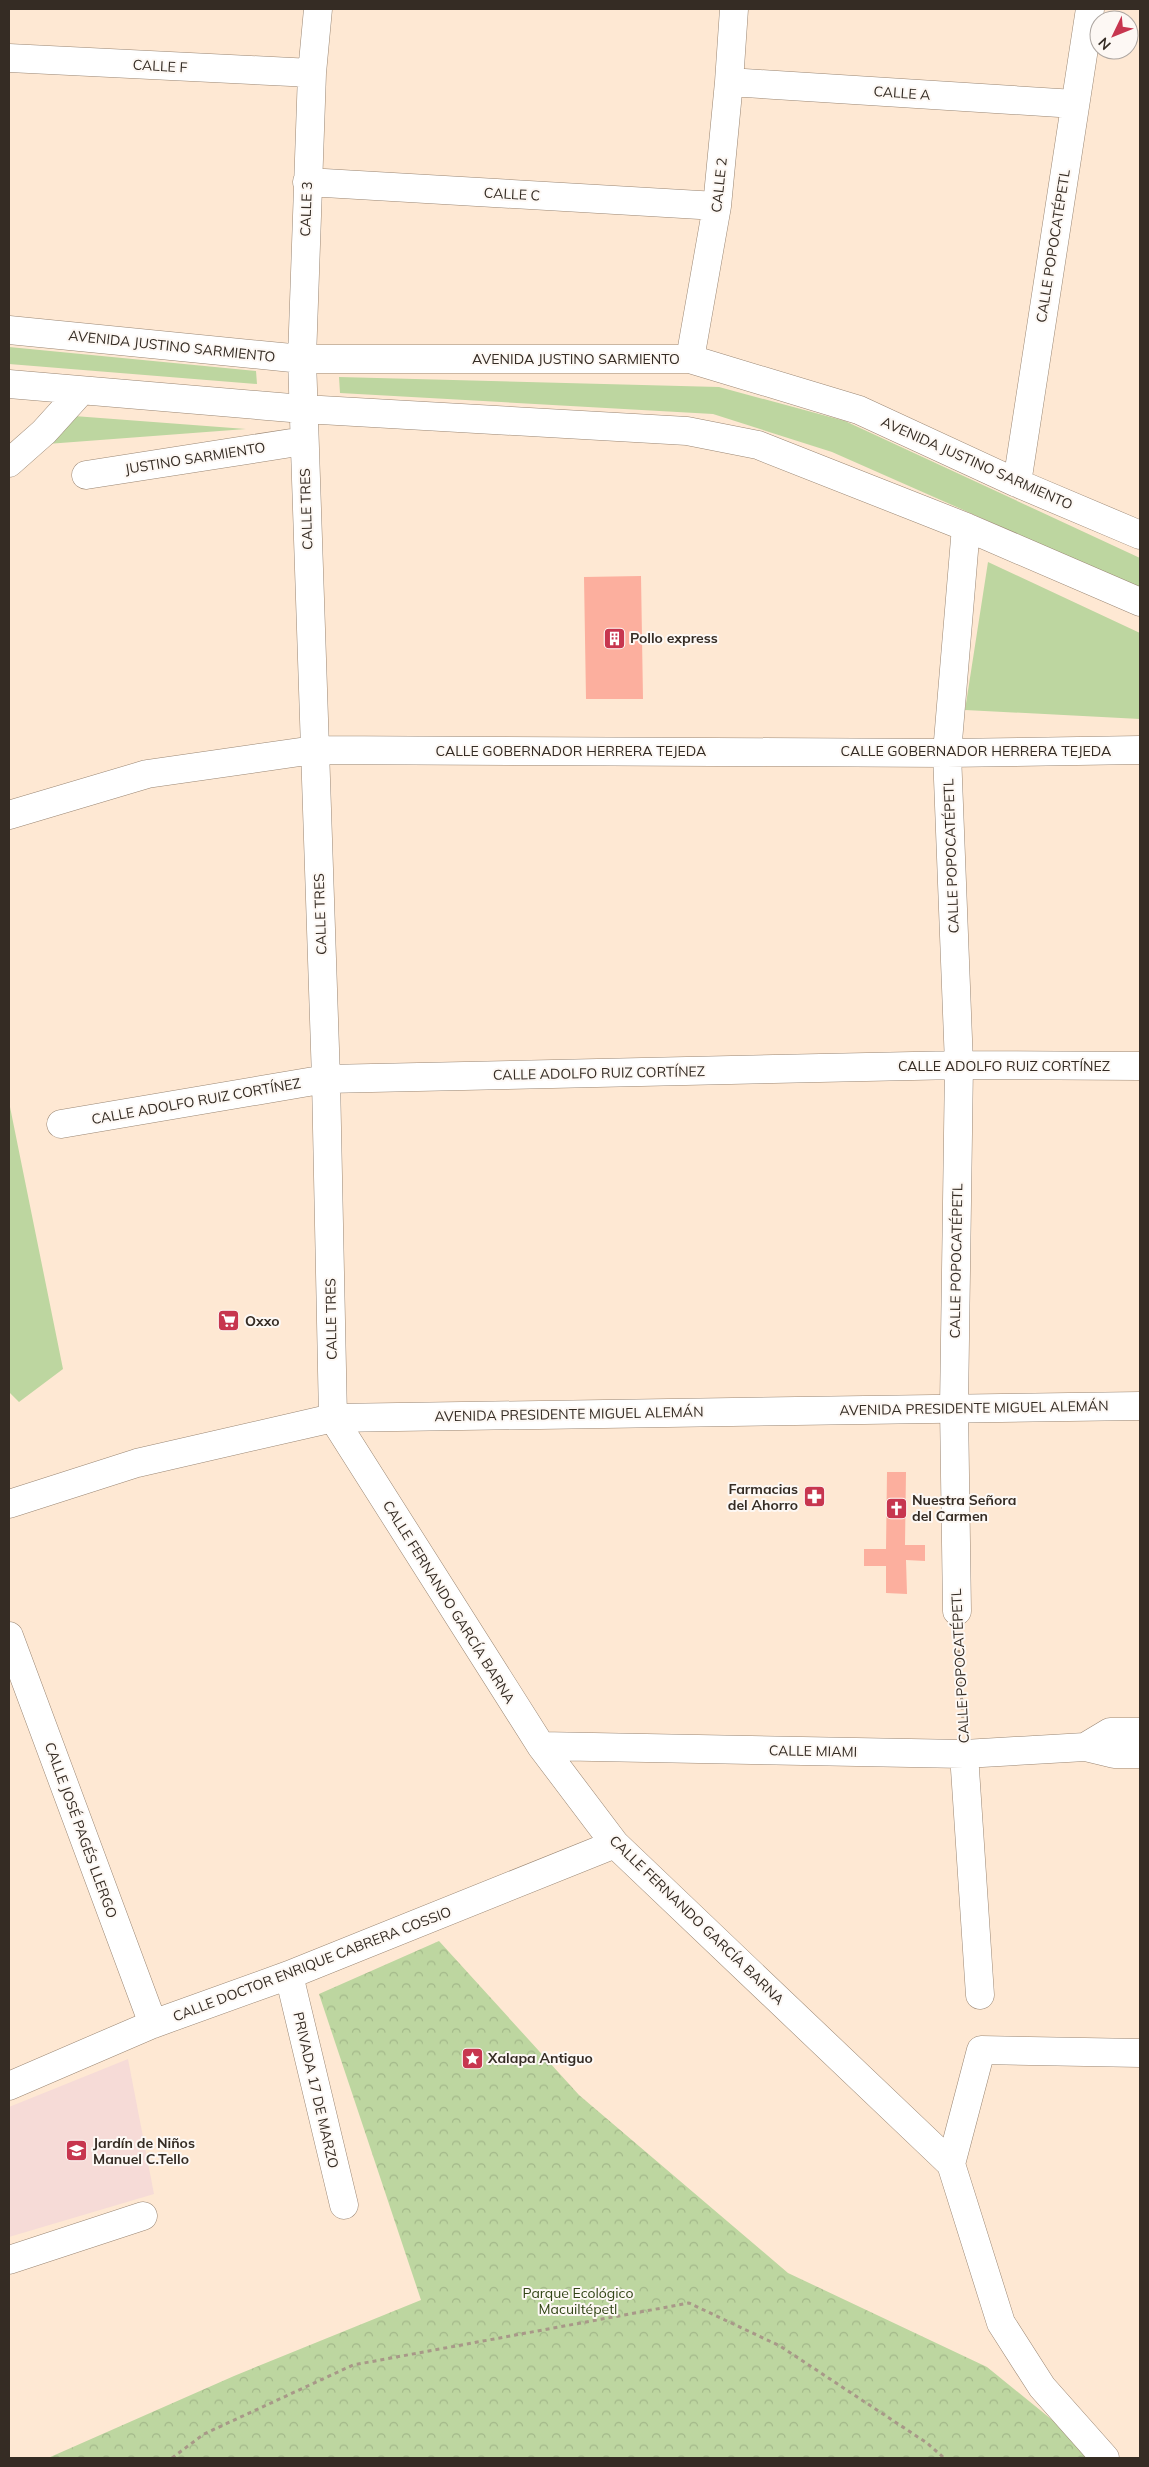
<svg xmlns="http://www.w3.org/2000/svg" width="1149" height="2467" viewBox="0 0 1149 2467" font-family="Mulish,sans-serif">
	<style>
		.education { fill: #f6dbd7 }
		.green { fill: #bdd6a0 }
		.forest { fill: url(#forest-crowns) }
		.building { fill: #fcaf9e }
		.lines { fill: none; stroke-linecap: round; stroke-linejoin: round }
		.minor-casing { stroke: #9a8673; stroke-width: 29 }
		.secondary-casing { stroke: #9a8673; stroke-width: 29 }
		.path { stroke: #a89888; stroke-width: 3; stroke-dasharray: 4 4; stroke-linecap: butt }
		.minor { stroke: #fff; stroke-width: 28 }
		.secondary { stroke: #fff; stroke-width: 28 }
		.labels { text-anchor: middle; dominant-baseline: central; stroke-width: 4; stroke-linejoin: round; paint-order: stroke }
		.street-label { font-size: 14px; fill: #352c24; stroke: #fdf8f4 }
		.poi-label { font-size: 14px; font-weight: bold; fill: #352c24; stroke: #fdf8f4; text-anchor: start }
		.park-label { font-size: 14px; fill: #314415; stroke: #fdf8f4 }
	</style>
	<defs>
		<pattern id="forest-crowns" width="20" height="18" patternUnits="userSpaceOnUse" patternTransform="scale(1.25)"><rect width="20" height="18" fill="#bdd6a0"/><path d="M2 6a3 3 0 1 1 6 0M12 15a3 3 0 1 1 6 0" fill="none" stroke="#a3b88a"/></pattern>
	</defs>
	<rect width="100%" height="100%" fill="#fee8d3"/>
	<!-- education -->
	<path class="education" d="M128 2059 154 2194 9 2237V2107Z"/>
	<!-- green -->
	<path class="green" d="M9 347 256 371 257 384 9 364Z
		M339 377 719 387 845 421 1140 558V588L832 452 713 414 340 393Z
		M74 416 246 429 47 444Z
		M988 562 1140 633V719L965 710Z
		M9 1102 63 1369 19 1402 9 1392Z"/>
	<!-- forest -->
	<path class="forest" d="M439 1941 579 2095 788 2273 987 2367 1099 2458H48L234 2376 421 2300 319 1994Z"/>
	<!-- building -->
	<path class="building" d="M641 576 643 699H586L584 577Z
		M887 1472H906L905 1545H925V1561L906 1560 907 1594 886 1593V1566H864V1549H886Z"/>
	<g class="lines">
		<defs>
			<path id="minor" d="M318 9 312 73 302 359 326 1079 333 1418 541 1746 615 1844 951 2164 1001 2323 1042 2387 1105 2458
				M9 58 312 73
				M729 82 1075 104
				M307 182 717 206
				M9 330 302 359H690L859 410 1017 483 1140 535
				M690 359 717 206 729 82 734 9
				M9 384 303 409 687 431 758 445 966 527 1140 602
				M9 463 44 432 81 391
				M86 475 304 441
				M1017 483 1090 9
				M9 815 147 774 314 750 947 753 1140 750
				M61 1124 326 1079 959 1065 1140 1066
				M957 1611 954 1407 959 1065 947 753 966 527
				M9 1636 153 2024
				M541 1746 964 1754 1085 1747 1114 1754H1140
				M1085 1747 1110 1732H1140
				M964 1754 980 1995
				M289 1975 344 2205
				M9 2086 153 2024 289 1975 615 1844
				M951 2164 981 2050 1140 2053
				M9 2260 143 2216"/>
			<path id="secondary" d="M9 1504 137 1463 333 1418 1140 1406"/>
		</defs>
		<!-- minor casing -->
		<use href="#minor" class="minor-casing"/>
		<!-- secondary casing -->
		<use href="#secondary" class="secondary-casing"/>
		<!-- path -->
		<path class="path" d="M958 1642 963 1721
			M172 2458 204 2434 353 2365 689 2303 780 2346 927 2443 944 2458"/>
		<!-- minor -->
		<use href="#minor" class="minor"/>
		<!-- secondary -->
		<use href="#secondary" class="secondary"/>
	</g>
	<!-- icons -->
	<defs>
		<symbol id="building-square" viewBox="-11 -11 22 22"><rect x="-9" y="-9" width="18" height="18" rx="4" fill="#c7364f" stroke="#fdf8f4"/><path d="M-4-6H4V6H1V3H-1V6H-4ZM-2.5-4.3h1.7v1.8h-1.7ZM.8-4.3h1.7v1.8H.8ZM-2.5-1h1.7V.8h-1.7ZM.8-1h1.7V.8H.8Z" fill="#fff"/></symbol>
		<symbol id="supermarket-square" viewBox="-11 -11 22 22"><rect x="-9" y="-9" width="18" height="18" rx="4" fill="#c7364f" stroke="#fdf8f4"/><path d="M-6-5.5h2.5l.6 2H6L4.5 2H-2.5L-4.4-4H-6ZM-1.5 3.2a1.3 1.3 0 1 0 .1 0ZM3 3.2a1.3 1.3 0 1 0 .1 0Z" fill="#fff"/></symbol>
		<symbol id="pharmacy-square" viewBox="-11 -11 22 22"><rect x="-9" y="-9" width="18" height="18" rx="4" fill="#c7364f" stroke="#fdf8f4"/><path d="M-2-6h4v4h4v4h-4v4h-4v-4h-4v-4h4Z" fill="#fff"/></symbol>
		<symbol id="church-square" viewBox="-11 -11 22 22"><rect x="-9" y="-9" width="18" height="18" rx="4" fill="#c7364f" stroke="#fdf8f4"/><path d="M-1.2-6h2.4v3.5h3.3v2.4h-3.3V6h-2.4V-.1h-3.3v-2.4h3.3Z" fill="#fff"/></symbol>
		<symbol id="sight-square" viewBox="-11 -11 22 22"><rect x="-9" y="-9" width="18" height="18" rx="4" fill="#c7364f" stroke="#fdf8f4"/><path d="M0-6L1.8-2.2L6-1.7L2.9 1.2L3.7 5.4L0 3.3L-3.7 5.4L-2.9 1.2L-6-1.7L-1.8-2.2Z" fill="#fff"/></symbol>
		<symbol id="school-square" viewBox="-11 -11 22 22"><rect x="-9" y="-9" width="18" height="18" rx="4" fill="#c7364f" stroke="#fdf8f4"/><path d="M0-5L7-2L0 1L-7-2ZM-4 1L0 2.5L4 1V4Q0 6-4 4Z" fill="#fff"/></symbol>
	</defs>
	<g fill-rule="evenodd">
		<use href="#building-square" x="602" y="626" width="25" height="25"/>
		<use href="#supermarket-square" x="216" y="1308" width="25" height="25"/>
		<use href="#pharmacy-square" x="802" y="1484" width="25" height="25"/>
		<use href="#church-square" x="884" y="1496" width="25" height="25"/>
		<use href="#sight-square" x="460" y="2046" width="25" height="25"/>
		<use href="#school-square" x="64" y="2138" width="25" height="25"/>
	</g>
	<g class="labels">
		<!-- street labels -->
		<g class="street-label">
			<text transform="translate(160 66) rotate(3)">CALLE F</text>
			<text transform="translate(902 93) rotate(4)">CALLE A</text>
			<text transform="translate(719 185) rotate(-84)">CALLE 2</text>
			<text transform="translate(512 194) rotate(3)">CALLE C</text>
			<text transform="translate(306 209) rotate(-88)">CALLE 3</text>
			<text transform="translate(1053 246) rotate(-81)">CALLE POPOCATÉPETL</text>
			<text transform="translate(172 346) rotate(6)">AVENIDA JUSTINO SARMIENTO</text>
			<text x="576" y="359">AVENIDA JUSTINO SARMIENTO</text>
			<text transform="translate(195 458) rotate(-9)">JUSTINO SARMIENTO</text>
			<text transform="translate(977 463) rotate(24)">AVENIDA JUSTINO SARMIENTO</text>
			<text transform="translate(306 509) rotate(-92)">CALLE TRES</text>
			<text x="571" y="751">CALLE GOBERNADOR HERRERA TEJEDA</text>
			<text x="976" y="751">CALLE GOBERNADOR HERRERA TEJEDA</text>
			<text transform="translate(951 856) rotate(-92)">CALLE POPOCATÉPETL</text>
			<text transform="translate(320 914) rotate(-92)">CALLE TRES</text>
			<text x="1004" y="1066">CALLE ADOLFO RUIZ CORTÍNEZ</text>
			<text transform="translate(599 1073) rotate(-1)">CALLE ADOLFO RUIZ CORTÍNEZ</text>
			<text transform="translate(196 1101) rotate(-10)">CALLE ADOLFO RUIZ CORTÍNEZ</text>
			<text transform="translate(956 1261) rotate(-89)">CALLE POPOCATÉPETL</text>
			<text transform="translate(331 1319) rotate(-91)">CALLE TRES</text>
			<text transform="translate(974 1408) rotate(-1)">AVENIDA PRESIDENTE MIGUEL ALEMÁN</text>
			<text transform="translate(569 1414) rotate(-1)">AVENIDA PRESIDENTE MIGUEL ALEMÁN</text>
			<text transform="translate(449 1602) rotate(58)">CALLE FERNANDO GARCÍA BARNA</text>
			<text transform="translate(960 1666) rotate(-93)">CALLE POPOCATÉPETL</text>
			<text transform="translate(813 1751) rotate(1)">CALLE MIAMI</text>
			<text transform="translate(81 1830) rotate(70)">CALLE JOSÉ PAGÉS LLERGO</text>
			<text transform="translate(697 1920) rotate(44)">CALLE FERNANDO GARCÍA BARNA</text>
			<text transform="translate(312 1964) rotate(-21)">CALLE DOCTOR ENRIQUE CABRERA COSSIO</text>
			<text transform="translate(316 2090) rotate(77)">PRIVADA 17 DE MARZO</text>
		</g>
		<!-- poi labels -->
		<g class="poi-label">
			<text x="630" y="638">Pollo express</text>
			<text x="245" y="1321">Oxxo</text>
			<text x="798" y="1489" text-anchor="end">Farmacias<tspan x="798" dy="16">del Ahorro</tspan></text>
			<text x="912" y="1500">Nuestra Señora<tspan x="912" dy="16">del Carmen</tspan></text>
			<text x="488" y="2058">Xalapa Antiguo</text>
			<text x="93" y="2143">Jardín de Niños<tspan x="93" dy="16">Manuel C.Tello</tspan></text>
		</g>
		<!-- park labels -->
		<g class="park-label">
			<text x="578" y="2293">Parque Ecológico<tspan x="578" dy="16">Macuiltépetl</tspan></text>
		</g>
	</g>
	<!-- border -->
	<rect width="1149" height="2467" fill="none" stroke="#352c24" stroke-width="20"/>
	<!-- north arrow -->
	<g transform="translate(1114 35) rotate(227)"><circle r="24" fill="#fdf8f4" stroke="#ada6a1"/>
	<path d="M0-4L9 19L0 12L-9 19Z" fill="#c7364f"/>
	<text y="-8" font-size="14" font-weight="bold" text-anchor="middle" fill="#352c24">N</text>
	</g>
</svg>
